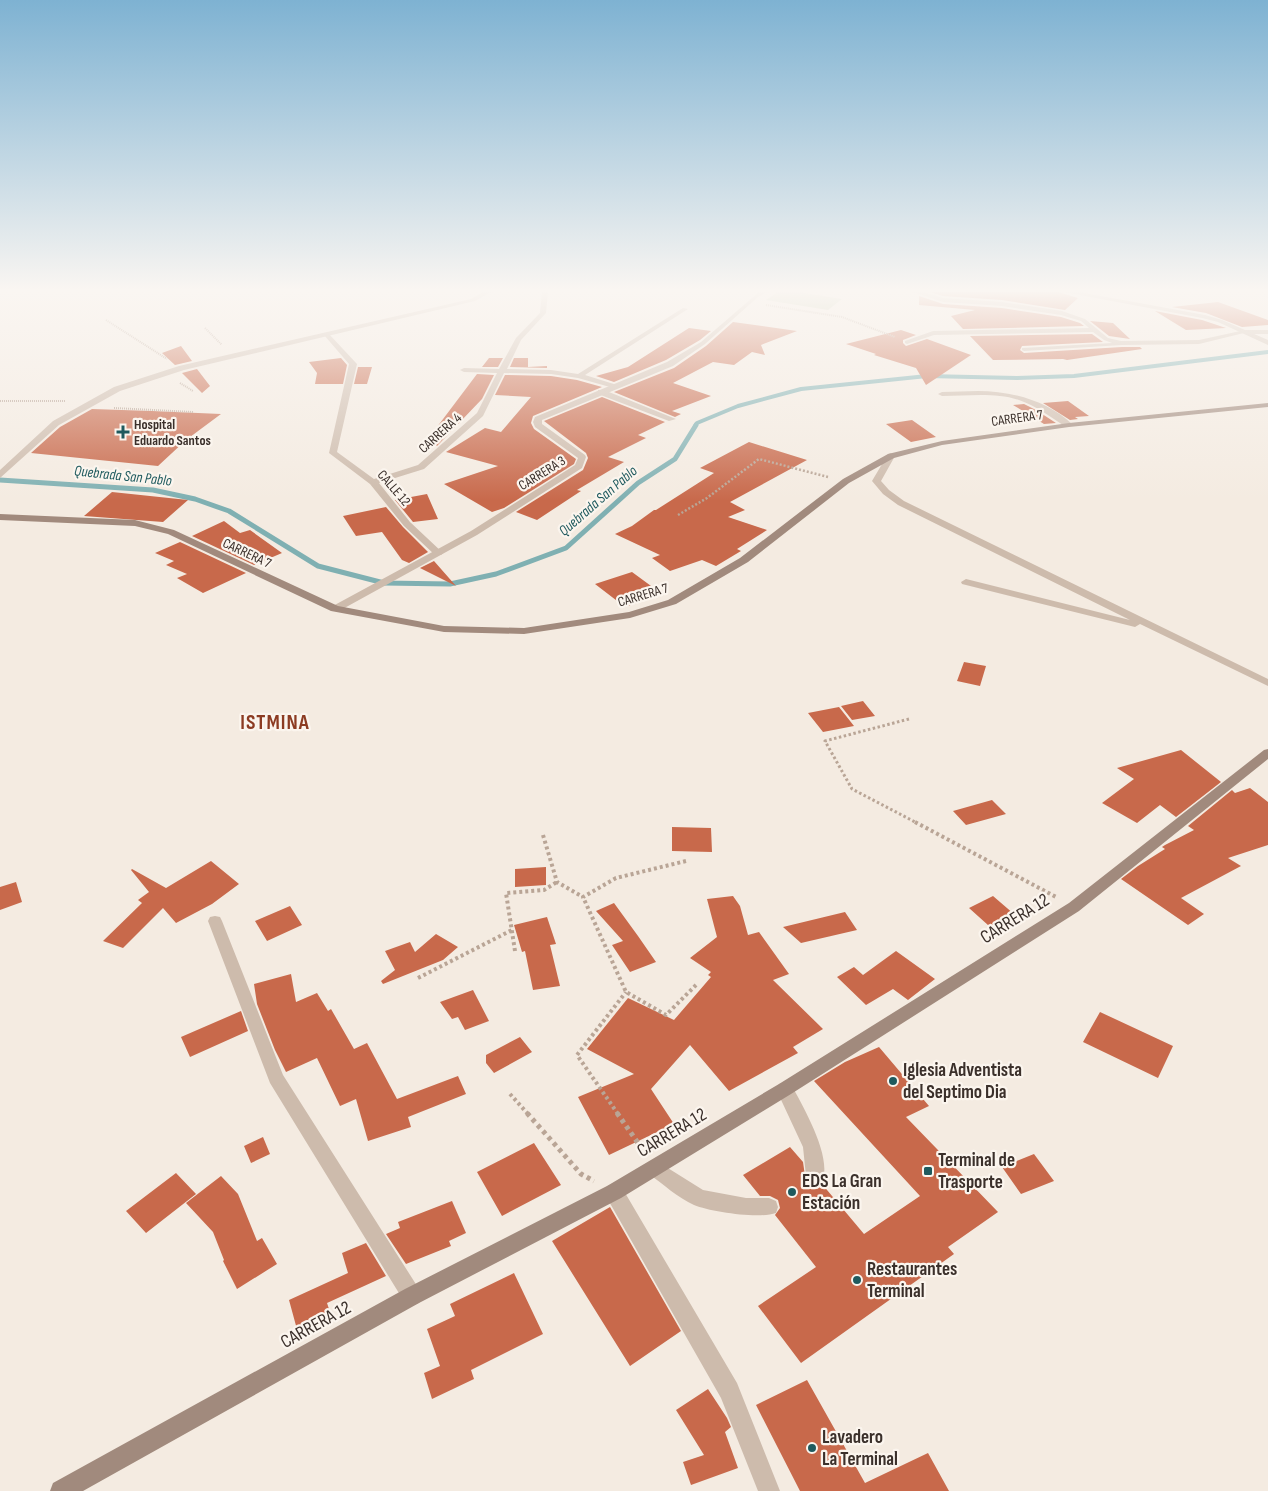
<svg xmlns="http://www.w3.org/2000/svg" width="1268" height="1491" viewBox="0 0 1268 1491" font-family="'Sofia Sans Condensed',sans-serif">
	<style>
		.green { fill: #b8c4a0 }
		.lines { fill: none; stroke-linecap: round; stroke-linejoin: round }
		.stream-far1 { stroke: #7fb0b2; stroke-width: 4 }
		.stream { stroke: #7fb0b2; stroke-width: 5 }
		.building { fill: #c8694b }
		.path-far4 { stroke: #b9a596; stroke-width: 2; stroke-dasharray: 1 1; stroke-linecap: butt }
		.path-far3 { stroke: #b9a596; stroke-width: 2.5; stroke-dasharray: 2 2; stroke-linecap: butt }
		.path-far2 { stroke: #b9a596; stroke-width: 3; stroke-dasharray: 2.5 2.5; stroke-linecap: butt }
		.path-far1 { stroke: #b9a596; stroke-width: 4; stroke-dasharray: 3 3; stroke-linecap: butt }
		.path { stroke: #b9a596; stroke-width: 5; stroke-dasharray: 4 4; stroke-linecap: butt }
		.service { fill: #cdbbac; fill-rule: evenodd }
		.minor { fill: #cdbbac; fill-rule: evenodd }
		.tertiary { fill: #cdbbac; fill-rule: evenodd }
		.secondary { fill: #a18a7d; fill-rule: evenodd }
		.poi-dot { fill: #1f5a5e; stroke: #fbf5ee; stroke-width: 2 }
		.labels { text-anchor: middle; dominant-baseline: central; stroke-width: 4.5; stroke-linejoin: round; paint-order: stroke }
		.far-street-label { font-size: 14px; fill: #3b302b; stroke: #fbf5ee }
		.far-poi-label { font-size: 14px; font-weight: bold; fill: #3b302b; stroke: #fbf5ee; text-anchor: start }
		.far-water-label { font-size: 15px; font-style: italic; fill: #1f5a5e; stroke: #fbf5ee }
		.near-street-label { font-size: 19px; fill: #3b302b; stroke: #fbf5ee }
		.near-poi-label { font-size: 19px; font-weight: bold; fill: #3b302b; stroke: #fbf5ee; text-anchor: start }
		.district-label { font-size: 21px; font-weight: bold; letter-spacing: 1px; fill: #8c3b22; stroke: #fbf5ee }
	</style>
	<rect width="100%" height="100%" fill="#f4ebe1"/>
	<!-- green -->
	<path class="green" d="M778 292H798L842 299 828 310 766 300Z"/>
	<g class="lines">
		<!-- stream-far1 -->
		<path class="stream-far1" d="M695 426 697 423 738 406 801 389 927 376 1017 378 1074 376 1268 352"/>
		<!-- stream -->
		<path class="stream" d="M0 480 153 490 195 499 229 511 318 566 384 583 450 584 496 574 566 548 638 483 675 459 696 425"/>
	</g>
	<!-- building -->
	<path class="building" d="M930 292H1058L1078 298 1065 310 1002 300 943 296Z
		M919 296 943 304 1002 308 1061 317 1080 323 1084 326 963 329 951 316 975 310 919 305Z
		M1218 302 1268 320V325L1242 327 1206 313 1172 307Z
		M1155 311 1202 320 1226 328 1186 330Z
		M1090 321 1113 323 1130 339 1109 336Z
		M733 322 797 331 761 345 765 355 752 352 734 365 713 362 673 383 711 396 672 411 681 414 675 417 614 392 674 368 706 346Z
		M689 328 711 331 700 340 666 360 614 382 596 376 628 367Z
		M901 330 916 335 903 340V343L906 346 927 339 971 355 926 385 916 368 874 355 876 354 846 344Z
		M1092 334 1103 342 1022 346 1020 350 1024 353 1122 347H1140L1142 349 1067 360 1063 359 993 360 970 336Z
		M181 346 192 361 175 365 162 353Z
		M341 358 347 365 343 384H315L317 373 309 362Z
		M489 358H503L498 367H482Z
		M514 358H528V367L547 366V368L510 367Z
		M358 367H372L367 384H354Z
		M197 369 210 386 202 393 182 373Z
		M477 374 494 375 482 399 437 446 428 439Z
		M505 375 551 376 577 380 602 387 533 416 531 423 534 429 576 459 574 464 504 508 492 512 444 484 498 466 446 452 485 428 501 432 531 397 495 395Z
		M602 397 665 422 638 435 646 438 608 457 624 462 577 490 581 491 537 520 516 512 583 470 588 458 586 453 544 421Z
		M1068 401 1089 416 1075 417 1078 419 1070 420 1043 403Z
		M1024 404 1036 410 1056 423 1044 424 1013 405Z
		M92 409 152 411 221 414 186 440 158 466 31 453 60 427Z
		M912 420 936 437 911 442 886 424Z
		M749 442 807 460 730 502 745 510 728 517 767 530 737 549 741 551 716 566 702 560 670 571 652 558 660 555 615 534 632 526 654 510H656L714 473 700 468Z
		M112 492 188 500 163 522 84 516Z
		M427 494 438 519 413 522 395 500Z
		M386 507 403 527 428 552 409 563 402 560 382 532 356 536 343 516Z
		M224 521 240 533 250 530 282 553 254 565 192 536Z
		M180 542 246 573 203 593 177 578 187 574 166 565 174 561 155 553Z
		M434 561 456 586 420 568Z
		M632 572 662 594 625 607 595 584Z
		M964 662 986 666 980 686 957 681Z
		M863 701 875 716 852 720 841 706Z
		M839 707 854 726 823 732 808 713Z
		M1181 750 1221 782 1176 817 1160 805 1137 823 1102 803 1134 779 1117 768Z
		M1250 788 1268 802V845L1228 858 1241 866 1181 898 1204 914 1188 925 1121 879 1138 866 1165 849 1162 847 1165 845 1194 830 1188 826 1232 790 1235 793Z
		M992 800 1006 814 966 825 953 811Z
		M672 827 711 828 712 852 672 851Z
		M211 861 239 884 212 904 176 923 163 908 123 948 103 941 142 903 138 900 149 892 131 870 132 869 166 888Z
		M546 867V885L515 887V869Z
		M16 882 22 902 0 910V887Z
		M733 896 740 906 748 935 759 932 789 974 773 980 823 1029 793 1047 798 1053 729 1091 690 1045 651 1089 674 1124 609 1155 578 1097 634 1074 587 1049 628 998 674 1020 711 977 708 975 711 972 690 958 717 937 707 899Z
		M993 896 1022 921 998 934 969 908Z
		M614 903 638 936 656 962 630 972 612 945 623 941 596 911Z
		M290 906 302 925 267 941 255 921Z
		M845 912 857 930 801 943 783 927Z
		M547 917 556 944 550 945 560 986 533 990 525 951 522 952 514 925Z
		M436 934 458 947 443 960 383 984 381 981 395 970 385 951 410 942 415 952Z
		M896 951 935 979 908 1000 893 989 866 1005 837 977 854 967 863 975Z
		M291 974 296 1002 317 993 328 1011 331 1009 354 1049 367 1043 397 1099 458 1076 466 1094 408 1117 411 1127 368 1141 356 1099 340 1106 317 1058 286 1072 275 1050 257 1004 254 984Z
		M473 990 489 1021 465 1030 458 1017 452 1019 440 1002Z
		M241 1011 248 1031 190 1057 181 1037Z
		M1100 1012 1173 1046 1158 1078 1083 1042Z
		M520 1037 532 1052 494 1073 486 1063V1055Z
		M879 1047 929 1106 906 1117 998 1212 948 1247 954 1254 801 1363 758 1306 816 1267 775 1215 780 1208 778 1200 770 1196H760L743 1175 790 1147 803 1162 806 1183 814 1186 822 1184 864 1234 920 1196 814 1081 845 1062Z
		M263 1137 270 1154 251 1163 244 1146Z
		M534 1143 561 1185 502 1216 477 1172Z
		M1034 1154 1054 1181 1021 1194 1002 1167Z
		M176 1173 196 1194 146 1233 126 1211Z
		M221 1176 238 1194 257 1241 262 1238 277 1264 237 1289 223 1261 224 1260 213 1232 186 1203Z
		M452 1201 466 1233 449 1241 451 1246 406 1264 386 1234 400 1228 398 1222Z
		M610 1207 681 1331 630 1366 552 1241Z
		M366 1243 386 1276 327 1303 332 1318 298 1333 289 1300 348 1273 342 1253Z
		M514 1273 543 1334 471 1370 474 1379 432 1399 424 1373 440 1366 427 1329 455 1316 450 1304Z
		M807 1380 865 1483 928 1453 949 1491H800L756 1405Z
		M708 1389 727 1418 731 1427 725 1432 738 1468 691 1485 683 1462 704 1455 676 1410Z"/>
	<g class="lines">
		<!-- path-far4 -->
		<path class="path-far4" d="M766 305 842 317 895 337
			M106 320 167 359
			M205 328 222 345
			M180 383 193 391
			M0 401H66
			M114 408 193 412"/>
		<!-- path-far3 -->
		<path class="path-far3" d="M678 515 707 498 759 459 828 477"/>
		<!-- path-far2 -->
		<path class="path-far2" d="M909 719 825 741 852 789 917 823"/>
		<!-- path-far1 -->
		<path class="path-far1" d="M915 822 1058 898
			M543 835 557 882 583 897
			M686 861 616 878 583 897 626 992 666 1015 698 983
			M515 951 506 893 544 890 557 882
			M418 978 512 930
			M510 1094 528 1114
			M618 1114 577 1055 626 992"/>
		<!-- path -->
		<path class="path" d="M527 1113 581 1174 594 1181
			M617 1113 645 1153"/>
		<!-- service -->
		<path class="service" d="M913 292H923L943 298 1002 302 1062 311 1085 319 1108 338 1121 341 1199 340 1245 330 1248 332 1199 344 1122 345 1024 351 1022 350V348L1112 343 1104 340 1093 332 934 335 907 344 905 343V341L933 331 1089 328 1081 321 1061 315 1002 306 943 302Z
			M215 916 220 917 222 921 283 1075 419 1289 422 1296 419 1303 412 1306 405 1303 270 1083 208 921 210 917Z
			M785 1082 791 1084C803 1107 833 1157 822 1182L815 1184 808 1182 806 1176 803 1147 776 1089 779 1084Z
			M655 1160 703 1190 746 1198H769L776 1201 778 1207 776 1213C759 1219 711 1212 694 1205 678 1198 663 1184 649 1174L646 1168 649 1162Z"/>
		<!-- minor -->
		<path class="minor" d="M542 292H548L546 313 521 340 507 369 551 370 578 374 683 308 688 309 585 375 617 385V389L578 378 551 374 504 373 483 416 424 469 379 483 410 522 443 553 441 555H435L404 526 370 484 329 453 349 364 324 335 329 334 357 364 337 452 374 479 418 465 477 413 497 373 464 372 460 370 464 368 499 369 516 338 540 313Z
			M1268 330V334H1245L1242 332 1245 330Z
			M598 390H604L676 419 669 421 598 394Z
			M978 391C1012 391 1048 401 1073 425L1066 427C1051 417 1036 406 1019 400 995 392 967 396 942 396L938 394 942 392Z
			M891 453 895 456 881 481 889 490 904 501 1268 679V686L1140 624 1135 627 962 584 961 582 966 579 1130 620 898 505 883 494 872 481 888 454Z
			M614 1184 621 1186 737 1383 780 1491H758L721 1398 607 1198 605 1192 607 1186Z"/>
		<!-- tertiary -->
		<path class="tertiary" d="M483 292H491L475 301 184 370 120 391 59 425 0 478V470L53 421 114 387 179 366 471 299Z
			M759 292H767L758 297 705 344 673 366 542 420V424L585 455 586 457 582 468 477 535 339 611H331L330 609 331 607 471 531 575 465 578 458 535 427 533 422 535 417 667 362 701 342Z
			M1064 292H1079L1205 315 1222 320 1268 340V345L1218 322 1202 318Z"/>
		<!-- secondary -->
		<path class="secondary" d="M1268 403V407L1069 427 942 445 894 458 849 483 748 562 676 604 630 618 524 634 444 632 331 611 168 534 135 526 0 520V514L135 520 174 530 338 606 444 626 524 628 629 612 668 600 740 558 843 479 888 454 942 441 1069 423Z
			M1268 749V759L1079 911 791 1094 621 1198 419 1303 83 1491H50L53 1483 405 1289 607 1186 779 1084 1069 903 1264 750Z"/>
	</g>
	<!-- sky -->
	<linearGradient id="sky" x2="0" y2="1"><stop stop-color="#7eb2d2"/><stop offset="0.58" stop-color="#faf6f2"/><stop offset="1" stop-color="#faf6f2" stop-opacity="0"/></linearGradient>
	<rect width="1268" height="501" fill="url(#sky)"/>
	<!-- markers -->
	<g class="poi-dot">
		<path d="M120.5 424.5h5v5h5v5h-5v5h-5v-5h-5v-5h5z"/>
		<circle cx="893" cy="1081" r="5"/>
		<rect x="923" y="1166" width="10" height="10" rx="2.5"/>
		<circle cx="792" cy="1192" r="5"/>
		<circle cx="857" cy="1280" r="5"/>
		<circle cx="812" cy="1448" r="5"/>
	</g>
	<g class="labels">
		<!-- far-street labels -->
		<g class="far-street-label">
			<text transform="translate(1017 418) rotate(-8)">CARRERA 7</text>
			<text transform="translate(440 433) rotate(-42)">CARRERA 4</text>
			<text transform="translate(542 473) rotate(-32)">CARRERA 3</text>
			<text transform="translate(394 488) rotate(49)">CALLE 12</text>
			<text transform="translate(247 553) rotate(25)">CARRERA 7</text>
			<text transform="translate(643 595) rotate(-17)">CARRERA 7</text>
		</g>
		<!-- far-poi labels -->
		<g class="far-poi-label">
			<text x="134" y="424">Hospital<tspan x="134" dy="16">Eduardo Santos</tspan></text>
		</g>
		<!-- far-water labels -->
		<g class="far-water-label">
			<text transform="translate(123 476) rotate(6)">Quebrada San Pablo</text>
			<text transform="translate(598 501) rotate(-41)">Quebrada San Pablo</text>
		</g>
		<!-- near-street labels -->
		<g class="near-street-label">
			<text transform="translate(1015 919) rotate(-32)">CARRERA 12</text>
			<text transform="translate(672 1133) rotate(-31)">CARRERA 12</text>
			<text transform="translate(316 1325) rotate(-29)">CARRERA 12</text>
		</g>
		<!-- near-poi labels -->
		<g class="near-poi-label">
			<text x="903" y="1070">Iglesia Adventista<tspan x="903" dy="22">del Septimo Dia</tspan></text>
			<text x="938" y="1160">Terminal de<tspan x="938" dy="22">Trasporte</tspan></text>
			<text x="802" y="1181">EDS La Gran<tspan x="802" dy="22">Estación</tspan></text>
			<text x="867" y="1269">Restaurantes<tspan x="867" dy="22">Terminal</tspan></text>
			<text x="822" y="1437">Lavadero<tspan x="822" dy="22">La Terminal</tspan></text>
		</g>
		<!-- district labels -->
		<g class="district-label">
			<text x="275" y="722">ISTMINA</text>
		</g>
	</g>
</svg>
